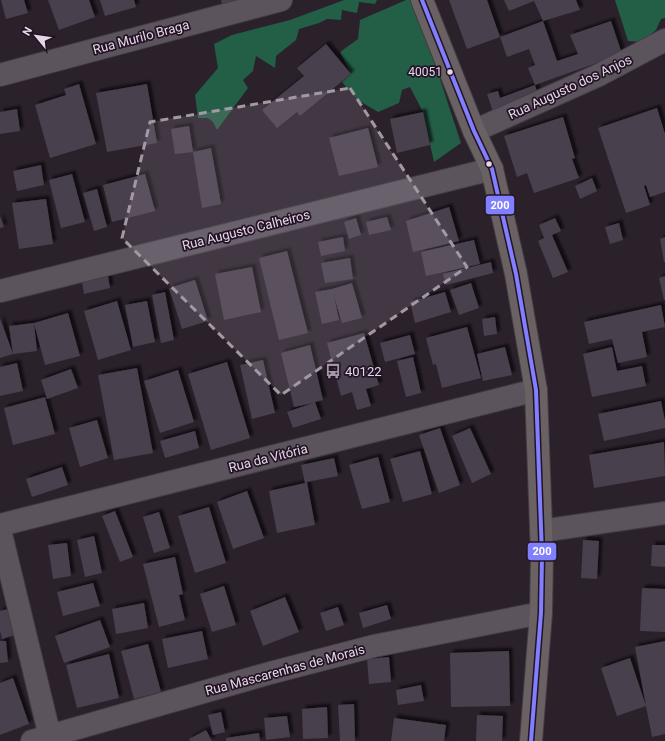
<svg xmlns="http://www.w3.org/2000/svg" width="665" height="741" viewBox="0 0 665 741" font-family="Roboto,sans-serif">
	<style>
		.forest { fill: #235e47 }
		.building { fill: #493f4d; filter: url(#shadow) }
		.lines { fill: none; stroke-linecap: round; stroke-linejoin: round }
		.minor-casing { stroke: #443c45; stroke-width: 24 }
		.major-casing { stroke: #443c45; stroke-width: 24 }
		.minor { stroke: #5b545d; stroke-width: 22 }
		.major { stroke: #696162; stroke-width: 22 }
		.bus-1-casing { stroke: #241326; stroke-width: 7 }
		.bus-1 { stroke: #8080ff; stroke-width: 4 }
		.marked { fill: #a398a4; fill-opacity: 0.2; stroke: #a398a4; stroke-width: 3; stroke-dasharray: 8 5; stroke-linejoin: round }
		.bus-dot { fill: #e4d8e5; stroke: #241326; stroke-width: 1.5 }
		.labels { text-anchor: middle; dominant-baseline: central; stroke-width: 3.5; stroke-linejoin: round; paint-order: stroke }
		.bus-label { font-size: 12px; fill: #e4d8e5; stroke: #241326; text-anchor: end }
		.street-label { font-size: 13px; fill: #e4d8e5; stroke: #241326 }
		.poi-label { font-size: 13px; fill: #e4d8e5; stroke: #241326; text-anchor: start }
		.line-badge { stroke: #241326; stroke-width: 1.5 }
		.badge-label { font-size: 11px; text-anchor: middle; font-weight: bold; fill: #fff }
	</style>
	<defs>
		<filter id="shadow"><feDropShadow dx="3.5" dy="-3.5" stdDeviation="1" flood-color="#0009"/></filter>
	</defs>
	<rect width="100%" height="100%" fill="#2a212b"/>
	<!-- forest -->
	<path class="forest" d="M344 0H377L375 4 359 2 357 13 342 10 341 20 327 19 319 23 299 29 296 40 276 56 275 68 256 56 253 71 243 80 248 88 217 130 213 122 208 118H198L195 95 218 68 214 44 232 35 290 20Z
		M406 0H414L461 143 434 162 423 112 410 87 402 90 399 103 378 112 358 100 342 82 351 74 340 52 358 39 360 20Z
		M615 0H665V18L661 19 656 30 642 42 628 41Z"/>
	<!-- building -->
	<path class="building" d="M1 0H24L28 13 6 19Z
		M48 0H89L95 17 59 30Z
		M100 0H134L136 7 105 16Z
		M221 0H245L223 7Z
		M449 0H487L500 37 467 49Z
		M504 0H576L580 10 543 21 534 1 509 11Z
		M543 21 557 61 578 54 570 35 611 21 622 54 535 85 528 68 535 65 529 49 507 57 500 37Z
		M326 44 351 74 300 116 297 112 277 128 262 110 304 76 297 68Z
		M79 84 96 144 50 158 35 105 66 95 64 89Z
		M147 84 157 143 107 152 96 93Z
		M535 85 538 95 493 112 487 94 498 91 500 98Z
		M657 108 665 134V192L650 197 646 185 644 186 650 205 626 213 598 128Z
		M17 109 20 131 0 134V112Z
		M423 112 430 145 397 153 390 119Z
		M563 117 575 158 572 159 579 178 534 193 527 173 517 177 504 136Z
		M189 126 193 152 175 154 171 129Z
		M368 128 378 167 339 176 329 138Z
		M211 148 221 204 202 208 193 152Z
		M41 165 44 185 17 191 13 171Z
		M72 174 85 222 61 228 49 180Z
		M145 174 155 211 112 222 103 185Z
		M592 178 597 191 580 199 575 186Z
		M97 189 107 227 94 231 83 193Z
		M46 199 53 244 19 249 12 203Z
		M449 207 459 241 413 252 406 221Z
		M0 216 4 227 0 228Z
		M387 217 391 230 369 235 366 222Z
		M356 218 361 235 349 239 344 222Z
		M555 218 561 231 552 235 568 272 553 278 538 241 544 238 539 225Z
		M619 223 623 240 610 244 605 227Z
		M343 237 345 251 321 256 318 242Z
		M665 237V262H664L660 239Z
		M474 240 480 264 426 276 421 252Z
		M287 251 308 333 279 340 259 258Z
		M350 258 353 279 325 283 321 263Z
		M491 262 493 273 446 285 443 274Z
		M252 267 261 312 224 320 215 274Z
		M108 276 110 288 84 294 82 282Z
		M665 276V300H664L659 278Z
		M195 280 208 321 182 329 169 288Z
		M352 283 362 318 342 323 334 296 339 320 322 324 315 292 332 289Z
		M471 283 479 308 459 315 450 290Z
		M165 292 174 340 161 343 152 295Z
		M445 292 451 312 415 323 410 302Z
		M117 301 131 350 98 360 84 311Z
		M147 301 155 342 133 347 125 305Z
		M661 305 665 327 642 332 647 357 618 363 612 339 589 344 584 322Z
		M68 313 80 356 45 365 34 323Z
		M495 317 497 334 484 336 482 319Z
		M0 318 13 354 0 358Z
		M34 323 37 351 13 354 9 326Z
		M467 327 481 378 442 388 436 364 433 365 426 338Z
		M364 333 379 385 366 389 371 406 357 410 352 392 341 396 327 343Z
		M410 335 415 354 385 362 380 343Z
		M310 345 323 400 315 402 321 419 293 428 287 412 313 403 294 407 281 353Z
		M505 347 512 375 483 381 477 354Z
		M612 347 617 371 642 366 646 386 592 397 583 354Z
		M413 357 421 393 406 397 397 361Z
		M263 360 275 413 252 419 240 365Z
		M227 362 250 438 211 450 188 374Z
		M17 363 23 391 0 396V367Z
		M137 368 153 453 114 460 98 375Z
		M71 369 78 388 47 399 41 380Z
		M178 370 194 422 160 433 144 381Z
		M45 397 55 434 13 445 4 408Z
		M661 401 665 421V428L604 441 598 414Z
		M97 420 108 458 80 467 69 428Z
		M440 428 460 485 439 493 419 435Z
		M470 428 491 474 472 483 452 436Z
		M195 431 199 448 165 458 160 441Z
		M664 442 665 476 594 488 589 455Z
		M420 451 432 494 403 502 390 459Z
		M378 457 390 502 362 509 349 465Z
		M334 458 338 476 307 482 315 525 277 533 269 491 305 483 301 465Z
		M62 467 68 485 32 497 26 479Z
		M247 491 264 538 233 549 217 502Z
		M209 507 226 563 195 573 178 516Z
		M115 511 133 557 120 562 102 516Z
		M159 512 170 548 154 553 143 517Z
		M94 536 102 573 85 577 77 540Z
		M583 540 599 541 597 579 581 578Z
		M67 543 71 576 53 579 48 545Z
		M652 545H665V567L651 566Z
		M175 557 183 594 179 595 185 620 159 627 143 564Z
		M93 583 100 606 63 616 57 592Z
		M224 586 236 625 212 632 200 594Z
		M642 588 665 589V632L640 631Z
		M285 597 299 632 263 646 250 611Z
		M144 603 148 628 116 634 112 609Z
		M387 605 391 619 363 628 359 613Z
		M338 607 344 625 326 631 320 613Z
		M12 608 18 634 2 639 0 631V611Z
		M100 620 110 647 64 663 55 636Z
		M202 631 208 659 168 668 162 639Z
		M0 641H6L8 662 0 663Z
		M665 641V734L652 737 646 706 617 716 601 668 630 658 646 706 635 647Z
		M148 644 161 692 134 699 121 651Z
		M509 651 510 706 451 707 450 653Z
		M109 654 119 698 77 708 66 665Z
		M389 657 391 682 369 684 367 659Z
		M13 678 29 724 0 735V683Z
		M421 685 424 701 398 705 396 690Z
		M354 704 355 741H340L338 705Z
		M327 707 328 738 303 739 302 709Z
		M221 712 225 732 213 735 208 715Z
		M477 715 503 716 502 741H476Z
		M287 716 290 737 266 740 264 718Z
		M394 718 446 725 444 741H391Z
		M206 730 212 741H190L189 739Z
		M259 733 260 741H226V738Z"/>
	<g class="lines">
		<defs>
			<path id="minor" d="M0 75 281 0
				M474 131 599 75 665 40
				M0 291 492 169
				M0 525 536 390
				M0 530 51 741
				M541 531 665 513
				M32 741 270 673 374 646 541 613"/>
			<path id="major" d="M422 0 474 131 492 169 516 274 536 390 542 555 541 613 531 741"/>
		</defs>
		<!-- minor casing -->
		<use href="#minor" class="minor-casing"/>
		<!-- major casing -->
		<use href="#major" class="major-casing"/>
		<!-- minor -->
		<use href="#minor" class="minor"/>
		<!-- major -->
		<use href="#major" class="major"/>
		<defs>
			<path id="bus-1" d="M422 0 474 131 492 169 516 274 536 390 542 555 541 613 531 741"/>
		</defs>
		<!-- bus-1 casing -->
		<use href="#bus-1" class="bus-1-casing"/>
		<!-- bus-1 -->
		<use href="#bus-1" class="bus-1"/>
	</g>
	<!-- marked area -->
	<path class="marked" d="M350 88 467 267 281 395 122 238 150 122Z"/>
	<!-- icons -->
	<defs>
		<symbol id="bus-bare" viewBox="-9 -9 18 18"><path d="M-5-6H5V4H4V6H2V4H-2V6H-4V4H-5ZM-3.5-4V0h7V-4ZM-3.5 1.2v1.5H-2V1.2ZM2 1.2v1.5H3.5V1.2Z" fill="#a398a4" stroke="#241326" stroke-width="2.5" paint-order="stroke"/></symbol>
	</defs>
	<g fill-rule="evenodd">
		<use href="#bus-bare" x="322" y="360" width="22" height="22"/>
	</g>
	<!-- markers -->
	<g class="bus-dot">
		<circle cx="450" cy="72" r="3.5"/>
		<circle cx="489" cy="164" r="3.5"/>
	</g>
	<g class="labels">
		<!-- bus labels -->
		<g class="bus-label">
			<text x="442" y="72">40051</text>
		</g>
		<!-- street labels -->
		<g class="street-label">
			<text transform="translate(141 37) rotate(-15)">Rua Murilo Braga</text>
			<text transform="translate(570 87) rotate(-25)">Rua Augusto dos Anjos</text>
			<text transform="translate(246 230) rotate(-14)">Rua Augusto Calheiros</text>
			<text transform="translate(268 458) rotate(-14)">Rua da Vitória</text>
			<text transform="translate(285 670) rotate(-15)">Rua Mascarenhas de Morais</text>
		</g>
		<!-- poi labels -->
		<g class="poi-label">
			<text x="345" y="371">40122</text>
		</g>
	</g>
	<g class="line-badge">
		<rect x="485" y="195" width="30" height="20" rx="4" fill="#8080ff"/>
		<rect x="527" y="542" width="30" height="19" rx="4" fill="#8080ff"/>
	</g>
	<g class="badge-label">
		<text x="500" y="209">200</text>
		<text x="542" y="555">200</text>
	</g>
	<!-- north arrow -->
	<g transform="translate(36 36) rotate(299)" stroke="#241326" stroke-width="3" paint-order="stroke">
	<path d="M0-3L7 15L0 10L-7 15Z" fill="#e4d8e5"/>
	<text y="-6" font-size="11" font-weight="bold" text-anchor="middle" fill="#e4d8e5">N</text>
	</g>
</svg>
